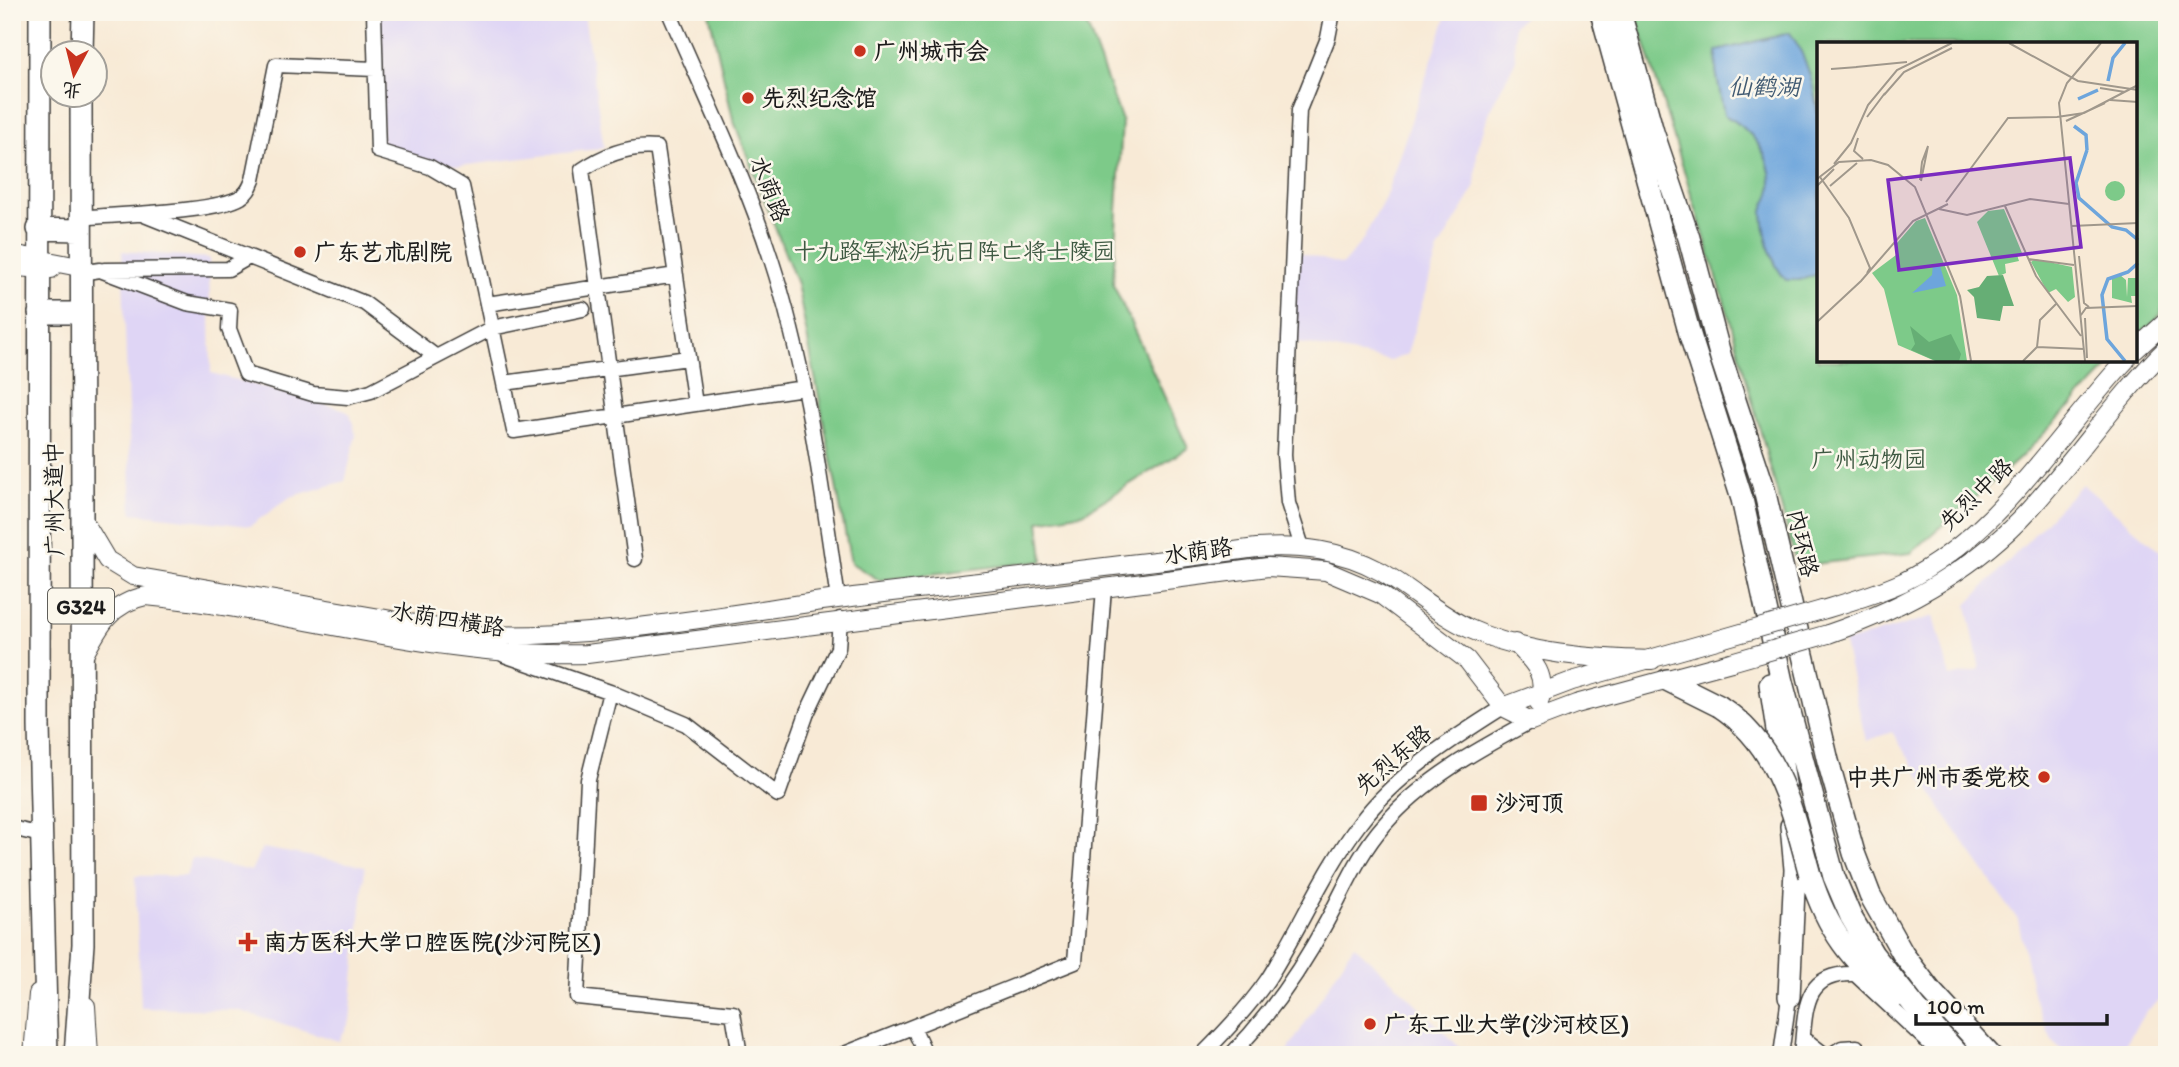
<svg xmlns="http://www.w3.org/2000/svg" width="2179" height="1067" viewBox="0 0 2179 1067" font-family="Itim,'LXGW WenKai TC',sans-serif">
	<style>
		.built { fill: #dfd5f5 }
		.green { fill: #7dca89; stroke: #4c7352; stroke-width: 2 }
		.water { fill: #6da5dc; stroke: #44607c; stroke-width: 2 }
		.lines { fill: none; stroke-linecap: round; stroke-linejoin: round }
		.minor-casing { stroke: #3d3b38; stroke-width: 17 }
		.major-casing { stroke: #3d3b38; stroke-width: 20 }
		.highway-casing { stroke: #3d3b38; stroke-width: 24 }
		.minor { stroke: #fff; stroke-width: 14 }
		.major { stroke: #fff; stroke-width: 18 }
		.highway { stroke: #fff; stroke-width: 21 }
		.major-bridge-casing { stroke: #3d3b38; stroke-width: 20; stroke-linecap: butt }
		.highway-bridge-casing { stroke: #3d3b38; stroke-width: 24; stroke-linecap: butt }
		.major-bridge { stroke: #fff; stroke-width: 18 }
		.highway-bridge { stroke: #fff; stroke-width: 21 }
		.poi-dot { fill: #c8321e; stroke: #fbf7ec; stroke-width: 2.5 }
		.labels { text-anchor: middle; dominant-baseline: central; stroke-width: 5; stroke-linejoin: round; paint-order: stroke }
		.shield { fill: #fbf7ec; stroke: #5f5e5a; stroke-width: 2 }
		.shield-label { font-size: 21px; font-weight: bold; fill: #1c1c1c }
		.poi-label { font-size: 23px; font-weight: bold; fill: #1c1c1c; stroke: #fbf7ec; text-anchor: start }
		.street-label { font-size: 23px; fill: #1c1c1c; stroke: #fbf7ec }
		.park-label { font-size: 23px; fill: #3e5942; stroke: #fbf7ec }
		.water-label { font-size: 24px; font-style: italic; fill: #405a72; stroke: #fbf7ec }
		.inset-river { fill: none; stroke: #6da5dc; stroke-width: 3.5 }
		.inset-road { fill: none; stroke: #a0988c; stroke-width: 2 }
		.view { fill: #7b2cbf; fill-opacity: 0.15; stroke: #7b2cbf; stroke-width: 3.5 }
		.inset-edge { fill: none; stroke: #1c1c1c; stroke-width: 3.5 }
	</style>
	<rect width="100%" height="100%" fill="#fbf7ec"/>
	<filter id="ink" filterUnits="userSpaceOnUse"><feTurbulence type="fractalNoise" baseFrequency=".0143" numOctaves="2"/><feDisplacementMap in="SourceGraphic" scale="14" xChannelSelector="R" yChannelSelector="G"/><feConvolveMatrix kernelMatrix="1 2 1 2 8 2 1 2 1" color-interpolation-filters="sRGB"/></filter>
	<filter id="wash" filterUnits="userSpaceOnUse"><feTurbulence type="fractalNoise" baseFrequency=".00686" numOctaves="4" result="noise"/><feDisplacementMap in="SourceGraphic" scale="28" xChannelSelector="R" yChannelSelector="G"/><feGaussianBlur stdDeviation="1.57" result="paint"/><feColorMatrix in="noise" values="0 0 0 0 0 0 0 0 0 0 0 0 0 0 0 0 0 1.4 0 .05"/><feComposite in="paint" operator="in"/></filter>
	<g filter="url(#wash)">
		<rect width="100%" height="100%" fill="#f8ead6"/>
		<!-- built -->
		<path class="built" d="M376 12 584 14 604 148 459 166 383 151Z
			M1448 12H1530L1514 25 1515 62 1489 111 1477 151 1475 188 1438 250 1407 354 1391 361 1280 339 1291 250 1342 265 1362 241 1385 198Z
			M122 251 209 258 211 373 343 409 350 414 356 435 345 481 290 497 250 526 132 513Z
			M2082 484 2167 557V995L2146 1011 2122 1049 2113 1055H2068L2052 1041 2034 997 2018 920 1951 824 1892 732 1866 741 1844 643 1934 616 1950 677 1980 670 1967 605Z
			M262 848 365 866 350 1021 339 1041 237 1010 141 1008 135 876H186L192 858 251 871Z
			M1354 945 1405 993 1467 1055H1285Z"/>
		<!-- green -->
		<path class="green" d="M1082 12 1122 121 1113 284 1188 448 1083 513 1039 521 1043 561 879 580 851 563 797 284 733 119 709 13Z
			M1635 12H2167V291L2161 314 2135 340V44H1818V360L2115 361 2019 459 1911 553 1797 566 1731 323Z"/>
		<!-- water -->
		<path class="water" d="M1790 33C1833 92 1819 203 1818 274L1800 280H1786C1771 263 1765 237 1763 214 1762 206 1770 198 1771 189 1773 156 1752 129 1724 115L1716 71 1717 51Z"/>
	</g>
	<g filter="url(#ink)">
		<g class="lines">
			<defs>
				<path id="minor" d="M374 12 378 151 430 167 462 186 514 431 804 388
					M669 12C704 93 744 175 771 259 807 369 821 485 838 599
					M142 214 364 303 435 356
					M79 218C115 214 215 213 241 197 248 193 250 187 253 180L276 65 375 69
					M104 270 228 269 249 257
					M79 273 100 270 187 303 230 310 229 329 246 374 313 394 348 397 371 391 492 328 583 309
					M487 304 676 275
					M504 383 688 358
					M1302 547 1288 503 1284 455 1299 110 1328 38 1333 12
					M635 559 582 170C604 155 629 145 657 148L695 404
					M504 655 610 692 686 724 778 795 807 713 838 648 840 619
					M610 692 588 780 577 997 733 1013 740 1055
					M12 828 41 835
					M913 1027 926 1055
					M1803 1038 1825 1055
					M842 1055 1075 962 1104 588
					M1202 1055C1226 1031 1249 1007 1268 979 1300 928 1323 872 1360 823 1396 775 1452 739 1503 707
					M1231 1055C1270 1015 1301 970 1327 921 1345 888 1359 853 1384 825 1423 779 1479 749 1531 721
					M1781 1055 1789 997
					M1801 1055C1806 1012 1801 972 1855 974L1942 1055
					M1831 1055 1842 1048 1857 1047 1864 1055"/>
				<path id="major" d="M12 254 79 267
					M12 267 51 269
					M2135 350 2167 321
					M82 518 107 560 133 576 480 635C600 639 718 615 837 599 977 581 1117 567 1257 548 1301 545 1341 550 1380 571 1412 589 1437 614 1470 629 1526 654 1591 659 1652 660
					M1822 610C1849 602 1877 594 1903 582 2001 533 2053 438 2126 360
					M1828 634C1904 608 1974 570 2029 510 2077 458 2116 398 2167 348
					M1515 643C1534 662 1548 675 1539 703
					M82 659C98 628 110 603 146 596 294 610 438 659 587 654L1268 567 1326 571 1380 594 1467 660 1503 707 1531 721
					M1503 707 1572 681 1724 638
					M1531 721 1576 704 1731 662
					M86 1006 89 1055
					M33 1055 38 994"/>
				<path id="highway" d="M40 12 39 726 47 1055
					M1601 12 1690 335 1742 499 1782 682 1834 877 1851 917 1873 954 1916 1008 1959 1055
					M1620 12 1653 132 1689 238 1721 358 1763 485 1828 761 1854 853 1870 895 1903 954 1931 991 1990 1055
					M82 52 83 12
					M38 229 79 230
					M39 313H80
					M1667 680 1719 706
					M1770 684 1786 790
					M1810 875C1828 932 1850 958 1894 998
					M1789 997 1795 869 1791 826
					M75 1055 83 944 81 94"/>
			</defs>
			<!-- minor casing -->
			<use href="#minor" class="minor-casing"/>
			<!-- major casing -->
			<use href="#major" class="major-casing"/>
			<!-- highway casing -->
			<use href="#highway" class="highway-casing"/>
			<!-- minor -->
			<use href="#minor" class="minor"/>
			<!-- major -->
			<use href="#major" class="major"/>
			<!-- highway -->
			<use href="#highway" class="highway"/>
			<defs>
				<path id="major-bridge" d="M1724 638 1822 610
					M1731 662 1828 634"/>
				<path id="highway-bridge" d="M1719 706C1779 745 1792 810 1810 875"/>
			</defs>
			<!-- major-bridge casing -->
			<use href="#major-bridge" class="major-bridge-casing"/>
			<!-- highway-bridge casing -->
			<use href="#highway-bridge" class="highway-bridge-casing"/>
			<!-- major-bridge -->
			<use href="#major-bridge" class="major-bridge"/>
			<!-- highway-bridge -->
			<use href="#highway-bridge" class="highway-bridge"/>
		</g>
	</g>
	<!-- markers -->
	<g class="poi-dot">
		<circle cx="860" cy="51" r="7"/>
		<circle cx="748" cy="98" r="7"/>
		<circle cx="300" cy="252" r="7"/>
		<circle cx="2044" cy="777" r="7"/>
		<rect x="1470" y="794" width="18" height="18" rx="3.5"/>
		<path d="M244.5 931.5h7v7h7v7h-7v7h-7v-7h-7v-7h7z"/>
		<circle cx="1370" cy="1024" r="7"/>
	</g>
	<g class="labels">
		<!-- shield labels -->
		<rect class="shield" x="48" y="588.5" width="66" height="35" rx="5"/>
		<g class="shield-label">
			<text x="81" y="606">G324</text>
		</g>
		<!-- poi labels -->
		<g class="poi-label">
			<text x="874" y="51">广州城市会</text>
			<text x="762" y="98">先烈纪念馆</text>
			<text x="314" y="252">广东艺术剧院</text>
			<text x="2030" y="777" text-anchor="end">中共广州市委党校</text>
			<text x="1495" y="803">沙河顶</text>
			<text x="264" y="942">南方医科大学口腔医院(沙河院区)</text>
			<text x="1384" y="1024">广东工业大学(沙河校区)</text>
		</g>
		<!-- street labels -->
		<g class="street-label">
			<text transform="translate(770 189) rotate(68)">水荫路</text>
			<text transform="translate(1976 494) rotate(-44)">先烈中路</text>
			<text transform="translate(54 499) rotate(-91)">广州大道中</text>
			<text transform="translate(1803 543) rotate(77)">内环路</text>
			<text transform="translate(1198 551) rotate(-8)">水荫路</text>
			<text transform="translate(448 619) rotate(9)">水荫四横路</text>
			<text transform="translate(1393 759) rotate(-41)">先烈东路</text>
		</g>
		<!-- park labels -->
		<g class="park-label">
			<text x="954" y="251">十九路军淞沪抗日阵亡将士陵园</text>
			<text x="1869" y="459">广州动物园</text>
		</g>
		<!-- water labels -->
		<g class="water-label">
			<text x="1764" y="86">仙鹤湖</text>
		</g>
	</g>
	<!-- overview -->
	<g transform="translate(1817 42)">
		<rect width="320" height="320" fill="#f8ead6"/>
		<path d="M288 149a10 10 0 1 1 20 0a10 10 0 1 1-20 0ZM187 167 205 211 200 213 202 219 188 222 189 231 182 234 160 180 171 169ZM108 176 140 253 150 319H118L81 303 67 247 55 231 79 213 80 201 99 179ZM218 217 255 225 258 255 251 260 239 247 231 251 214 220ZM303 233 309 238 310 255 311 236H320V254H314L315 261 295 256V236Z" fill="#7dca89"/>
		<path d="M186 233 197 264H186L183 279 160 276 157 255 150 248 162 245 170 234ZM93 284 112 300 134 292 144 312 142 319H119L94 308 98 302Z" fill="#66ae75"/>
		<path d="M116 223 123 224 129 244 95 251 115 233Z" fill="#6da5dc"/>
		<path class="inset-river" d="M291 39 296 16 308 1M261 57 281 48M257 84 269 93 270 108M270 108 259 141 262 156 295 185 309 188 321 198M308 319 290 297 285 253 291 237 311 230 321 221"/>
		<path class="inset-road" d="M192 1 261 39 321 48M39 25 90 20M14 27 41 25M283 46 308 50M67 53 87 30 135 6M293 58 321 60M50 75 68 51M240 75 267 71 321 43M249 79 288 61M41 96 37 109 46 117M17 122 34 101 51 63 80 28 135 1M3 135 32 176 53 226 50 231M0 137 22 120 54 118 71 123 98 145 143 254 154 319M103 138 105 120 111 104 104 139M0 144 17 127M13 144 40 121M129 160 191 76 240 75M188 164 219 234 264 294M122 167 150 173 213 157 252 162M255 184 321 181M262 214 267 261 272 265M211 217 257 223M264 273 269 266 321 264M268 276 270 316M0 280 44 239 96 179 131 162M220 305 267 307M206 319 220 305 223 278 239 262M268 319 242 61 250 41 284 1"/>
		<path class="view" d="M253 116 264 205 82 228 71 138Z"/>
		<rect width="320" height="320" class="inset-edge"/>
	</g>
	<!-- margin -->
	<rect width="2179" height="1067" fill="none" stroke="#fbf7ec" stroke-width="42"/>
	<!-- north arrow -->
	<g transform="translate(74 74) rotate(187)"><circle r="33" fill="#fbf7ec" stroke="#a29f99" stroke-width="2"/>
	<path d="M0-5L12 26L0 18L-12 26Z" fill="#c8321e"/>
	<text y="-10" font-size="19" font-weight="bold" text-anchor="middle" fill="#1c1c1c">北</text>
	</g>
	<!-- scale -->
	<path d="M1916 1014v10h191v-10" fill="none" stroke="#1c1c1c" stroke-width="3.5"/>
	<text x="1927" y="1014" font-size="21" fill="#1c1c1c" stroke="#fbf7ec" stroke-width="5" paint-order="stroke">100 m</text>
</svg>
